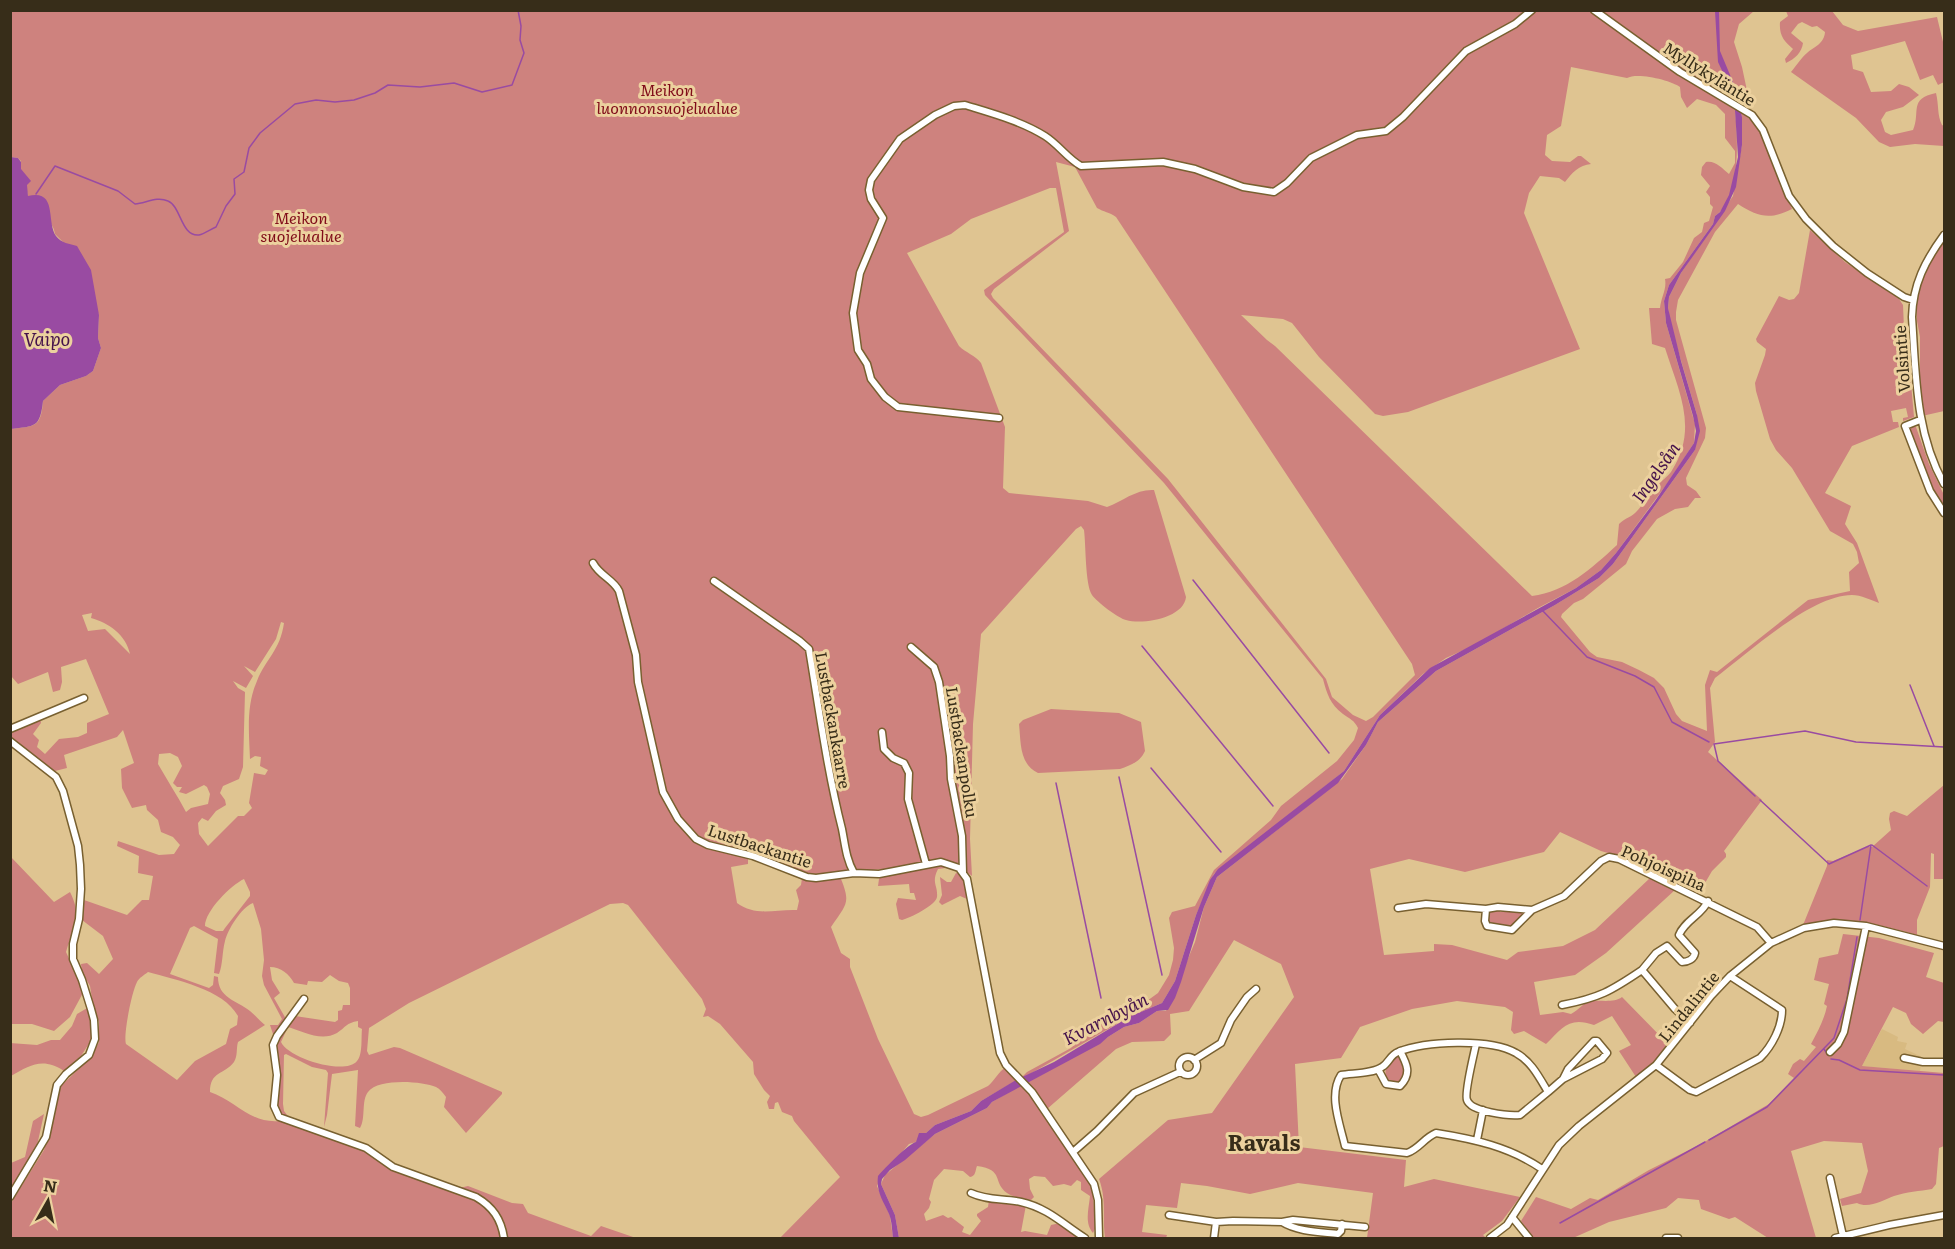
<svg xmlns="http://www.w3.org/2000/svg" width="1955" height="1249" viewBox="0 0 1955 1249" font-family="Literata,serif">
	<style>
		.built { fill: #d8ba81 }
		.green { fill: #ce827e; fill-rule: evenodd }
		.water { fill: #994ba2 }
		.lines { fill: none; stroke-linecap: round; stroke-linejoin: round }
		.stream { stroke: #994ba2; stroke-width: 1.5 }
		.minor-casing { stroke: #786030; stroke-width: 9 }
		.minor { stroke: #fff; stroke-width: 6 }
		.labels { text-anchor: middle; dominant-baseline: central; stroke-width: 6; stroke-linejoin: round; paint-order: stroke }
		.street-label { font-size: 16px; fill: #372d19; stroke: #ecd19e }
		.park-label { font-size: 16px; font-style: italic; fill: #800c19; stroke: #ecd19e }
		.water-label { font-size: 18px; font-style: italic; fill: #45124b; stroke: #ecd19e }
		.district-label { font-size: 22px; font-weight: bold; fill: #372d19; stroke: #ecd19e }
	</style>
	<rect width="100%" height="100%" fill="#dfc491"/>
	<!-- built -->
	<path class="built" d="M1882 1029 1898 1037 1897 1041 1907 1043 1905 1049 1922 1057 1920 1071 1862 1066Z"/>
	<!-- green -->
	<path class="green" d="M10 11H1754L1739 24 1734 42 1742 67 1749 100 1742 112 1756 125 1761 134 1792 209C1770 220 1758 217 1738 204L1715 232 1678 300 1676 312V320L1706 428 1705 438 1686 478 1687 485 1696 491 1701 498H1695L1688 507 1675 509 1657 519 1632 551 1626 564 1583 599 1574 603 1562 614 1561 617 1590 652 1597 657 1622 662 1639 670 1654 678 1664 688 1676 714 1682 721 1707 731 1705 685 1710 670 1717 672 1808 600 1850 591 1849 572 1859 563 1857 552 1853 544 1830 531 1792 468 1776 450 1770 439 1756 391 1755 383 1765 355 1766 349 1757 342 1756 339 1779 296 1789 300 1794 299 1799 293 1810 230 1845 262 1899 299 1903 305 1905 352 1910 372 1914 417 1903 421V418L1908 417 1906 408 1891 411 1893 422H1898L1899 427 1852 446 1825 493 1851 506 1845 524 1857 543 1879 603C1871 600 1861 595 1852 595 1811 595 1748 653 1715 678L1710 688 1715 742 1708 752 1762 800 1724 851 1726 854V857L1712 871 1698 895 1615 855 1601 851 1560 832 1544 852 1465 872 1409 859 1370 869 1384 955 1434 951V944L1452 945 1507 960 1518 952 1563 946 1595 930 1650 878 1675 890 1606 953 1575 975 1534 982 1540 1015 1563 1012 1571 1014C1579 1010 1583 1002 1592 1001 1602 1000 1614 1003 1622 997L1667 1043C1660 1058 1649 1067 1636 1077L1619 1051 1631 1045 1612 1016 1594 1025C1569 1016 1562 1028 1546 1044L1524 1031 1514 1034 1511 1030 1513 1012 1505 1007 1457 1001 1412 1009 1360 1027 1341 1058 1295 1064 1299 1147 1406 1160 1404 1187 1434 1179 1520 1197 1502 1221 1483 1235 1485 1237 1367 1238 1373 1193 1298 1183 1250 1194 1207 1186 1181 1183 1177 1208 1146 1205 1142 1232 1167 1235 1166 1238H1105C1102 1216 1107 1201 1099 1179L1168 1120 1212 1113 1294 997 1281 964 1234 940 1189 1011 1170 1014 1171 1034 1164 1041 1132 1042 1116 1049 1047 1109 1028 1082 1103 1041 1108 1037 1124 1027 1139 1023 1157 1011H1166L1195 942 1204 907 1217 877 1342 779 1366 745 1378 722 1436 671 1555 605 1599 578 1613 564 1695 450 1697 415 1670 323 1668 308 1669 297 1681 273 1733 196 1742 145V117L1739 110 1735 111C1738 138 1741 199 1715 216L1713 224 1669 285 1664 301 1666 323 1695 424 1694 443 1669 481 1616 553 1601 570 1576 588 1538 608 1475 645 1446 658 1423 674 1380 715 1344 771 1214 874 1196 915 1175 981 1162 1003 1129 1017 1023 1078 1022 1077 1027 1072 1071 1048 1099 1019 1110 1011 1140 1006 1158 993 1169 975 1173 960 1174 948 1169 918 1172 912 1195 906 1214 870 1271 820 1281 806 1337 761 1354 740 1358 728C1354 720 1350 719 1343 714 1330 704 1327 694 1323 679L1164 483 985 295 984 290 1064 232 1056 188H1050L971 219 951 234 907 253 959 346C966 353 975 355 981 363L1005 427 1003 488 1009 493 1088 501 1107 507C1123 501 1136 489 1154 490L1186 597C1184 618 1143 625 1126 620 1118 618 1097 602 1092 595 1085 584 1086 545 1084 530L1081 526 1076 529 981 634 973 724 970 839 972 876 960 866 938 869C931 883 938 885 937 897 936 905 910 918 902 920L899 919 896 904 898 898 916 900 914 893H910L909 884 878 886 879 879 882 875 881 869 839 874C851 903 848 902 831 927L841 953 850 959V967L878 1039 914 1114 921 1117 928 1115 988 1086C995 1080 998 1072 1006 1067L1019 1079 981 1101 971 1111 935 1125 916 1142 909 1144 891 1165 885 1169 877 1186 890 1216 893 1238H780L840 1177 794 1121 792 1116 782 1112 778 1102 775 1103 774 1109H769L767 1102 770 1096 764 1090 754 1074 753 1062 720 1024 708 1016 703 1017 706 1009 702 999 628 905 623 903 610 904 409 1003 369 1028 367 1051 369 1055 394 1047 400 1048 502 1092V1094L466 1133 444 1107 446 1097C443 1093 440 1089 436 1087 422 1081 378 1078 368 1092 361 1101 366 1118 360 1128L355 1126 358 1070 332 1074 327 1115 324 1127 328 1073 326 1070 312 1067 286 1054 284 1055 283 1104 284 1111 291 1120 279 1114 277 1105 275 1049 279 1036 295 1016 335 1022 338 1020V1011L342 1010 343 1005H350V988L348 983 339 981 330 975 322 982 308 981 307 985 294 983C289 974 281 967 270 967L272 980 280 993 274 998 286 1019 274 1037 270 1025H278L282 1019 264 985 262 976 264 960 261 929 253 903C241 908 228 929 225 941 222 952 223 964 219 974L214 973 218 939 194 926 190 928 170 974 209 988 213 985 214 976 218 977C218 998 236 1000 250 1011 255 1015 259 1020 265 1025L238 1042C236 1049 238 1055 234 1062 224 1075 210 1071 210 1092 235 1100 250 1124 280 1121L362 1149 381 1163 400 1173 451 1190 468 1186 512 1203 523 1204 528 1213 591 1236 601 1226 636 1238H11V1203L44 1150 52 1124 56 1094 61 1086 92 1056 99 1042V1022L93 1005 90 986 82 972 81 964 87 963 99 974 113 959 103 936 82 920 84 900 127 915 142 900H149L153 876 138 873 139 856 117 846 118 841 159 855 174 854 180 845 173 837 161 832 158 820 147 810 146 805 132 808 122 788 121 769 134 763 123 730 117 737 64 755 67 768 55 771 15 742 11 736V731L40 718 41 723 33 734 39 740 37 747 45 754 59 739 78 737 87 733V723L109 714 86 659 61 667 62 682 60 690 53 692 48 672 18 684 11 676V429C35 426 41 428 43 401L60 385 86 376 93 371 101 348 98 338 99 315 64 243 55 234C53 218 34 210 28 196 25 186 29 177 20 169L21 161 18 158 11 157ZM1571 67 1627 78C1637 72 1671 80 1680 87L1681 97 1687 108 1697 99 1716 105 1725 114V138L1735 151V163L1729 174C1722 168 1715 160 1706 162L1702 167 1701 175 1710 186 1706 192 1710 197V204L1713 207 1709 221 1704 223 1702 232 1694 238 1683 262 1670 278 1665 279C1667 289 1661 297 1660 308H1649L1652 344 1665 348C1679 392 1699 429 1671 472 1665 480 1656 484 1650 491 1646 497 1643 505 1637 511 1632 517 1625 518 1619 524L1617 545C1592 568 1566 592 1532 596L1275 346 1267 340 1241 315 1283 319 1292 323 1319 357 1375 414 1383 416 1408 412 1580 349 1524 213 1529 193 1540 176 1559 178 1565 182C1572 173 1579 165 1591 164L1581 156H1578L1570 162 1552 161 1545 155 1547 135 1561 126ZM1056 162 1075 167 1097 208C1104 212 1109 212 1116 217L1412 664 1415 675 1373 717 1366 721 1353 715 1332 697 1326 679 1168 479 993 298 991 294 994 289 1069 231ZM92 613 91 618C109 623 126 635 130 654L105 629 88 631 82 615ZM281 622 284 623C280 651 266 658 257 681 246 706 249 732 250 759L255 756 261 757 260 766 268 770 265 775 254 773 249 803 252 808 244 816H238L208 846 199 834 198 823 202 818 208 821 216 811 226 805 225 800 220 793 223 786 239 779 243 767 245 692 238 688 233 681 246 688 253 676 244 666 255 672 276 639ZM170 753 178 757 182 766 173 783 177 787H182L179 792 186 794 204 785 207 787 210 794 208 804 191 808 186 812C177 795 167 780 158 764L159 754ZM748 852 803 871 801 885 796 890 799 901 797 910C775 909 756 917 737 903L731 867 748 864ZM244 879 250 892V896L225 928 223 931H216L205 926C205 911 231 885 244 879ZM148 972C176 980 223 989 238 1016L237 1025 230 1029 226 1044 195 1061 177 1080 126 1044C123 1035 132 991 137 982 139 978 144 975 148 972ZM358 1021V1027L362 1029C361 1037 363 1055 357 1061 345 1076 288 1058 281 1042L288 1027C302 1031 321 1042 337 1033 346 1027 346 1023 358 1021Z
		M1786 11H1832L1843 25 1858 31 1937 17 1944 46V82L1938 85 1933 75 1920 80 1905 41 1851 55 1853 69 1863 72 1871 92 1891 91 1899 84 1909 87 1919 95 1903 107 1886 112 1881 120 1885 132 1891 135 1913 130C1921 112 1908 99 1936 93 1939 105 1937 115 1942 125L1944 126V146L1915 144 1890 147 1879 142 1856 118 1791 72C1796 66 1801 58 1807 53 1815 46 1824 44 1825 32L1817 26 1812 27 1802 22 1798 24 1791 33 1803 43C1802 52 1795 59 1786 63L1785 59 1793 49C1784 41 1779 36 1780 22L1788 16Z
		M1944 242V411L1922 416 1920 382V337L1917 321 1916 301 1919 284 1925 270Z
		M1911 426 1916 427 1929 464 1944 495V511L1935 498 1909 429Z
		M1051 709 1119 713 1141 722 1145 751C1140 762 1131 765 1120 769L1038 773C1019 764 1021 742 1019 724L1023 720Z
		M1944 785V879H1934V854L1931 853 1930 887 1917 920V935C1876 924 1846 916 1803 925L1827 866V860L1833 861 1867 847H1872L1891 830 1889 819 1890 813 1894 811 1907 816Z
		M10 856 54 902 70 892C83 918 73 927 66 952L84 991 70 1017 54 1031 32 1024H11Z
		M956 873 960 874 964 880 967 899 960 896 942 905 939 902 942 895 940 877 947 882H951Z
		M1500 909V912H1503V909L1526 913 1517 925H1513L1514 927 1489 926 1488 912Z
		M1843 934 1879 938 1934 953 1926 977 1944 983V1022L1938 1021 1923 1034 1911 1024 1906 1013 1893 1007 1862 1066 1944 1073V1146L1939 1148 1936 1184 1932 1189C1920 1191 1906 1192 1894 1196 1883 1200 1869 1209 1857 1203L1842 1206 1840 1199 1861 1193 1868 1171 1862 1143 1824 1141 1791 1151 1816 1238H1768L1735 1217 1729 1219 1701 1209 1699 1200 1678 1198 1666 1208 1609 1222 1573 1238H1533L1521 1221 1536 1197 1571 1209 1590 1198 1598 1200 1649 1170 1701 1144 1769 1104 1794 1078 1788 1074 1793 1064 1800 1059 1804 1061 1816 1047 1811 1044C1818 1031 1824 1020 1827 1006L1824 1004 1829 984 1814 980 1819 958 1838 954Z
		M89 1007 92 1039 81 1056 64 1071C43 1057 30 1065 11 1076L10 1043 37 1045 51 1040H60L72 1026 77 1014Z
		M1394 1056 1401 1057 1406 1072 1402 1081 1397 1084 1387 1082C1383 1071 1387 1064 1394 1056Z
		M1023 1084 1090 1183 1093 1191 1095 1229 1093 1233C1084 1223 1089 1208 1090 1196L1081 1190V1182L1077 1180 1071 1186 1064 1184 1053 1186 1045 1177 1034 1176 1029 1179 1030 1189 1034 1197 1031 1200C1024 1198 1014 1198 1007 1193 992 1182 1005 1170 977 1166 975 1171 976 1176 970 1177L963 1171 944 1169 934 1180 929 1199 931 1202 929 1208 924 1214 926 1221 943 1215 948 1218 951 1217 964 1227 962 1232 970 1235 981 1221 977 1216V1214L988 1207 989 1200 1026 1205 1021 1232 1025 1231 1047 1235 1051 1225 1060 1223 1081 1238H899L895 1215 881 1184 885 1175 935 1134 987 1108 992 1102Z
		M44 1114 36 1150 11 1189V1163L25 1157 33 1121Z"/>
	<!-- water -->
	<path class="water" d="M1715 11H1719L1720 51 1733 82 1742 117V145L1736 187 1725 211 1681 273 1669 297 1668 308 1681 361 1697 415 1700 431 1695 450 1613 564 1599 578 1555 605 1436 671 1378 722 1366 745 1338 783 1217 877 1204 907 1181 982 1175 998 1168 1010 1157 1011 1139 1023 1124 1027 1108 1037 1100 1044 992 1102 987 1108 935 1134 905 1160 890 1170 882 1179 881 1184 895 1215 899 1238H893C892 1231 892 1221 889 1214 883 1200 876 1192 878 1176 885 1168 908 1144 916 1142L919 1133H926L935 1125 971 1111 981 1101 1016 1080 1054 1062 1129 1017 1162 1003 1175 981 1196 915 1210 880 1218 869 1344 771 1380 715 1430 668 1576 588 1601 570 1616 553 1655 501 1694 443 1696 431 1693 416 1666 323 1664 301 1669 285 1713 224 1715 216 1720 212 1729 195 1738 157 1735 111 1736 100 1718 62Z
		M11 157 18 158 21 162V169L31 181 27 185 28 196C58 189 46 222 56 236 61 243 70 244 77 246L91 270 99 315 98 338 101 348 93 371 86 376 60 385 43 401C40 428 35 426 11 429Z"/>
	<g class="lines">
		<!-- stream -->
		<path class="stream" d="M36 194 55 166 118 191 135 204C146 203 157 196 168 201 181 206 181 237 199 235 204 234 211 229 216 227L226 206 235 194 234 179 244 172 249 148 260 133 295 104 316 100 335 102 354 100 375 93 388 85 420 87 454 83 482 92 512 85 524 53 520 40 521 26 518 10
			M1193 580 1329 753
			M1542 610 1587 657 1635 676 1654 687 1672 722 1709 742
			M1142 646 1273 806
			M1910 685 1934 746
			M1151 768 1221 852
			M1119 777 1162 975
			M1056 783 1101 998
			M1755 796 1718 761 1714 744 1805 731 1856 742 1944 747
			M1760 800 1829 864 1871 845 1860 920
			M1872 845 1927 886
			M1824 1049 1828 1055
			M1831 1059 1839 1060 1860 1070 1944 1075
			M1709 1140 1767 1107 1834 1038 1847 999 1857 937
			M1560 1223 1705 1142"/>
		<defs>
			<path id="minor" d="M1594 10 1680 72 1752 115 1763 130 1789 196 1806 219 1833 246 1867 273 1904 297 1913 300
				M1944 235C1925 261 1913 284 1912 317 1916 374 1915 432 1944 484
				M999 418 898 407 885 397 871 379 867 364 858 350 853 313 860 273 883 218 871 199 869 190 871 180 900 139 935 115 954 106 965 105C991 113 1021 121 1045 136 1059 145 1067 158 1081 166L1163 162 1195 169 1243 187 1274 192 1287 183 1311 158 1357 135 1386 131 1403 117 1466 51 1515 24 1532 10
				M1920 420 1905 426 1930 491 1944 513
				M593 563C600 576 613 579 619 591L636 655 638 682 663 792 678 819 696 839 708 845 753 856 807 877 816 878 854 873 879 874 941 862 959 868 967 879 1000 1053 1006 1065 1032 1092 1094 1184 1098 1200 1099 1238
				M714 581 800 641 809 649C819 709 827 770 842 829 845 844 846 859 854 873
				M911 647 934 667 939 682 950 756 951 779 962 836 963 873
				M10 729 84 698
				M882 732 884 749 893 758 904 763 909 773 908 799 926 864
				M10 741 56 777 63 791 78 846 80 865 81 889 79 919 73 944V959L82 980 91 1009 94 1020 95 1039 89 1055 66 1074 57 1085 46 1137 10 1197
				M1398 908 1426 904 1486 909 1498 907 1532 910 1564 896 1601 861 1609 857 1619 859 1757 927 1771 943
				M1486 909 1485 921 1487 926 1512 930 1532 910
				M1642 970 1656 953 1667 946 1682 962C1688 962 1694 959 1695 953L1679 935C1685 920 1702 915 1708 901
				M304 999 277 1036 273 1045 277 1075 274 1106 279 1117 366 1148 393 1167 476 1197C493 1207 501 1219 504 1238
				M1562 1005C1599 998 1611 991 1642 970L1675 1009 1690 1023
				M1476 1044C1474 1054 1464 1093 1467 1100 1471 1112 1509 1116 1520 1115L1548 1092C1539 1077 1531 1061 1516 1053 1490 1038 1425 1041 1398 1052 1390 1055 1389 1063 1382 1067 1372 1074 1353 1073 1341 1075 1328 1095 1340 1124 1345 1146L1407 1153C1419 1149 1424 1138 1436 1133 1474 1139 1510 1147 1542 1169
				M1830 1052 1838 1044 1844 1032 1866 926
				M1179 1066a9 9 0 1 1 18 0a9 9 0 1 1-18 0Z
				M1904 1058 1923 1062H1944
				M1194 1060 1221 1043 1231 1020 1247 997 1256 989
				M1656 1065 1690 1090 1696 1092 1760 1058C1772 1046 1782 1027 1782 1010L1730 976
				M1378 1069 1386 1084 1400 1086C1412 1074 1407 1064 1400 1051
				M1548 1092 1563 1079 1602 1059 1607 1053 1597 1041H1594L1568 1069 1563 1079
				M1477 1140 1483 1110
				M1073 1152 1097 1131 1134 1093 1180 1072
				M1830 1178 1843 1236
				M971 1193C988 1201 1004 1198 1021 1202 1048 1208 1064 1225 1085 1238
				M1169 1215 1216 1222 1233 1221 1282 1222C1298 1232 1321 1232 1338 1234L1341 1231 1342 1224
				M1512 1217 1529 1238
				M1282 1222 1293 1220 1365 1227
				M1214 1238 1216 1222
				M1490 1238 1507 1225 1559 1145 1579 1126 1656 1065 1711 996 1730 976 1771 943 1804 928 1834 923 1866 926 1944 946
				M1666 1238H1678
				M1835 1238 1889 1225 1944 1215"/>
		</defs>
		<!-- minor casing -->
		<use href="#minor" class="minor-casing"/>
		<!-- minor -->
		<use href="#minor" class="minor"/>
	</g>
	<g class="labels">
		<!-- street labels -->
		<g class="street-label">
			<text transform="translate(1710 73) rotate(32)">Myllykyläntie</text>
			<text transform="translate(1901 359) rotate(-94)">Volsintie</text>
			<text transform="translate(834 720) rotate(80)">Lustbackankaarre</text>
			<text transform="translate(963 752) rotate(81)">Lustbackanpolku</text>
			<text transform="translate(760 845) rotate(18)">Lustbackantie</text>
			<text transform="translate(1664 867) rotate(24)">Pohjoispiha</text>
			<text transform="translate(1688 1006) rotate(-51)">Lindalintie</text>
		</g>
		<!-- park labels -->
		<g class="park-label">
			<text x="667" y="89">Meikon<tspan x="667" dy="18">luonnonsuojelualue</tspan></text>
			<text x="301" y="217">Meikon<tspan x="301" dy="18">suojelualue</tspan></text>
		</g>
		<!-- water labels -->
		<g class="water-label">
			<text x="47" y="338">Vaipo</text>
			<text transform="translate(1655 472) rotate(-55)">Ingelsån</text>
			<text transform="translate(1105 1018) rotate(-27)">Kvarnbyån</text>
		</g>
		<!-- district labels -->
		<g class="district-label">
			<text x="1264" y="1141">Ravals</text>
		</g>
	</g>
	<!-- border -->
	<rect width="1955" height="1249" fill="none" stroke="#372d19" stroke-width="24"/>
	<!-- north arrow -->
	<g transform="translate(48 1201) rotate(9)" stroke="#ecd19e" stroke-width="4.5" paint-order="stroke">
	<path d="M0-4.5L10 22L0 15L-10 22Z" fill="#372d19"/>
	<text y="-9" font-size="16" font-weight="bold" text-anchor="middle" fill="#372d19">N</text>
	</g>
</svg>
